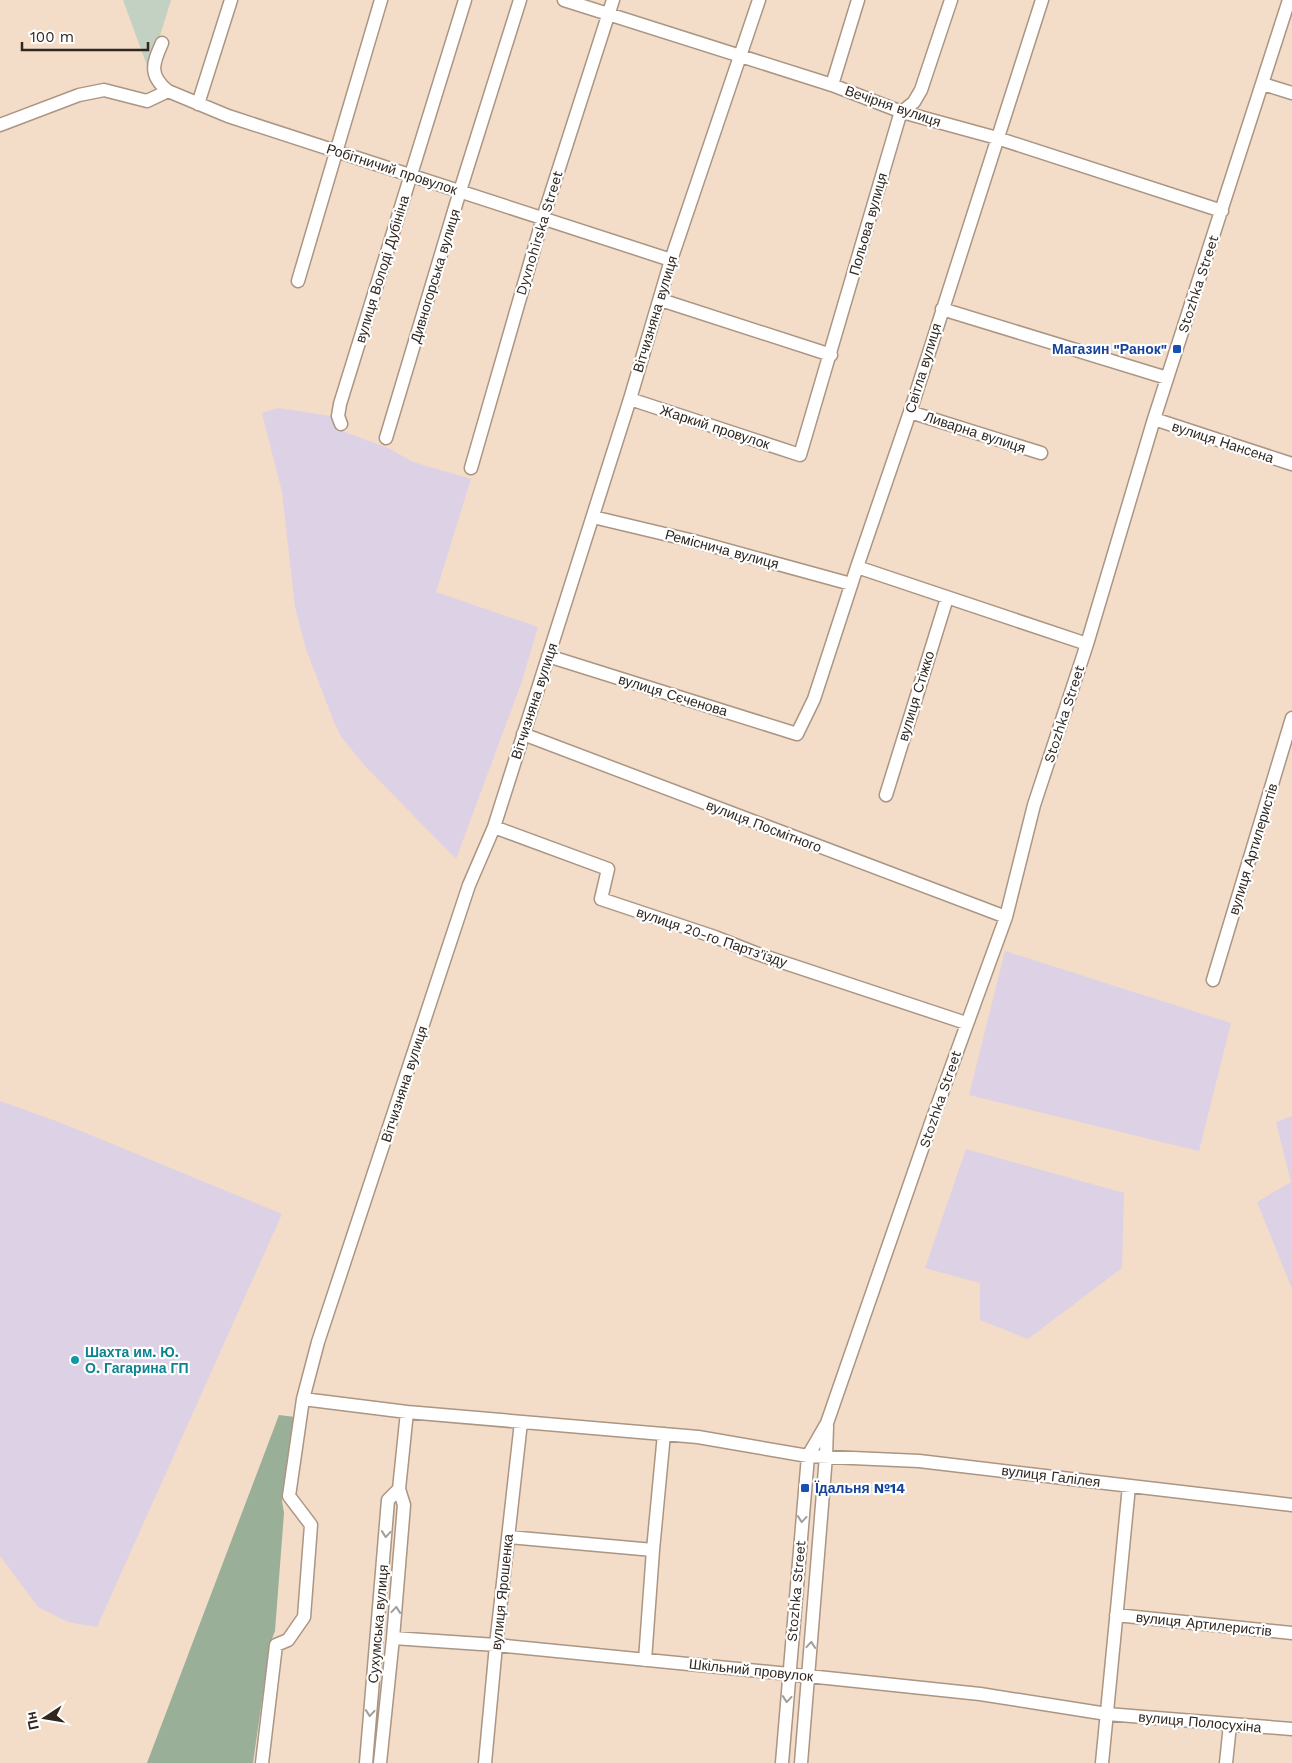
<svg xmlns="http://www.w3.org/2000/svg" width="1292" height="1763" viewBox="0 0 1292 1763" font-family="'Work Sans',sans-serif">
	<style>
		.industrial { fill: #ddd1e6 }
		.green { fill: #c2d1c1 }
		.forest { fill: #9aaf98 }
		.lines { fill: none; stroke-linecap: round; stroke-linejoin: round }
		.minor-casing { stroke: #ab9583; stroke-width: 15 }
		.minor { stroke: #fff; stroke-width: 12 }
		.oneway { stroke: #a29e9a }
		.transit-dot { fill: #1a4fb4; stroke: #fff; stroke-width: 2 }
		.culture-dot { fill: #0f9aa8; stroke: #fff; stroke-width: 2 }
		.labels { text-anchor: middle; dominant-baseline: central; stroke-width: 4.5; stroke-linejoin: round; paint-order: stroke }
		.street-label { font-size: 14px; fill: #30271f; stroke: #fff }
		.transit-label { font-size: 14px; font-weight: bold; fill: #164399; stroke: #fff; text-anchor: end }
		.culture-label { font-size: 14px; font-weight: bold; fill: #0d838f; stroke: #fff; text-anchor: start }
	</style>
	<rect width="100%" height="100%" fill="#f3dcc8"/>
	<!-- industrial -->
	<path class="industrial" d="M278 408 331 416 339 430 388 448 413 462 471 479 436 592 538 627 521 684 456 859 366 767 342 738 334 722 306 649 295 607 282 492 262 413Z
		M1005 951 1231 1023 1199 1151 969 1095Z
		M0 1101 59 1122 282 1214 97 1627 68 1622 38 1607 0 1556Z
		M1292 1116V1289L1257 1202 1291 1182 1276 1122Z
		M966 1149 1124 1193 1122 1268 1028 1339 980 1320V1283L925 1268Z"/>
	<!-- green -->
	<path class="green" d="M123 0H171L149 71Z"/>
	<!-- forest -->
	<path class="forest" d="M279 1415 295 1417 282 1501 284 1513 275 1631 270 1644 253 1763H147Z"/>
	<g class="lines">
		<defs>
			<path id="minor" d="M564 0 832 85 902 112 997 138 1222 211
				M162 43C153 63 148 75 168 91L228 116 671 260
				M1263 84 1292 93
				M832 85 858 0
				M198 104 231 0
				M0 125 79 95 104 90 147 101 168 91
				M298 281 381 0
				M661 300 831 355
				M942 309 1167 378
				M630 399 800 455 899 118 902 112 914 102 921 90 951 0
				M910 412 1041 453
				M1154 419 1292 464
				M341 424 338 416 340 404 465 0
				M386 438 460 191 520 0
				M471 468 543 218 613 0
				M593 517 694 541 851 584
				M857 567 1087 644
				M548 656 797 734 814 699 857 567 910 412 1042 0
				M523 734 1006 917
				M886 795 947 598
				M494 827 608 869 601 899 715 937 758 954 966 1023
				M1213 980 1292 718
				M303 1399 407 1412 698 1437 808 1456 919 1461 1292 1505
				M509 1537 653 1550
				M1116 1615 1292 1633
				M393 1638 496 1645 789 1674 980 1694 1107 1714 1292 1729
				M645 1660 653 1550 664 1434
				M262 1763 276 1645 288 1640 304 1617 311 1525 289 1496 303 1399 318 1342 469 885 494 827 630 399 671 260 759 0
				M366 1763 388 1500 399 1489
				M380 1763 393 1638 404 1505 399 1489 407 1412
				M485 1763 496 1645 521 1422
				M782 1763 808 1456 827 1423 931 1123 1006 917 1034 805 1087 644 1154 419 1289 0
				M801 1763 826 1456 827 1426
				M1102 1763 1129 1486
				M1226 1763 1230 1725"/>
		</defs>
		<!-- minor casing -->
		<use href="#minor" class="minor-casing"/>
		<!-- minor -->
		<use href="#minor" class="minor"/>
	</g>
	<!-- one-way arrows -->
	<defs><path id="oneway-chevron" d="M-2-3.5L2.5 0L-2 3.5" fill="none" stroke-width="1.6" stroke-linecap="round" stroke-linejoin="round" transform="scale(1.25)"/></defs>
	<g class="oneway">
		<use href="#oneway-chevron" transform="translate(802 1519) rotate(95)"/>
		<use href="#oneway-chevron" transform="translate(386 1534) rotate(95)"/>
		<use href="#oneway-chevron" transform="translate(396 1610) rotate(-85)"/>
		<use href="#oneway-chevron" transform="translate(811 1645) rotate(-85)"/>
		<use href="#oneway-chevron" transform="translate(787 1699) rotate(95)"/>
		<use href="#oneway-chevron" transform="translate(370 1713) rotate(95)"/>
	</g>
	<!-- markers -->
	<g class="transit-dot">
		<rect x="1172" y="344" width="10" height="10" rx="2.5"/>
		<rect x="800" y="1483" width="10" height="10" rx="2.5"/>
	</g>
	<circle class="culture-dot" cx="75" cy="1360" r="5"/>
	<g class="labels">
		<!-- street labels -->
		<g class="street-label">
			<text transform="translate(893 106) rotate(19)">Вечірня вулиця</text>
			<text transform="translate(392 169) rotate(18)">Робітничий провулок</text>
			<text transform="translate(868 224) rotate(-74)">Польова вулиця</text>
			<text transform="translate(539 233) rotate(-73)">Dyvnohirska Street</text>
			<text transform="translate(382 269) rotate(-73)">вулиця Володі Дубініна</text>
			<text transform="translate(435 276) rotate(-73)">Дивногорська вулиця</text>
			<text transform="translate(1198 284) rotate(-72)">Stozhka Street</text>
			<text transform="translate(655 314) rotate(-73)">Вітчизняна вулиця</text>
			<text transform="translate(923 368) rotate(-73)">Світла вулиця</text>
			<text transform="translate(715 427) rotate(18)">Жаркий провулок</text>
			<text transform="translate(975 432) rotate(18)">Ливарна вулиця</text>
			<text transform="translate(1223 442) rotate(18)">вулиця Нансена</text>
			<text transform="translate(722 549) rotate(15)">Реміснича вулиця</text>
			<text transform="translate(673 695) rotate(17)">вулиця Сєченова</text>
			<text transform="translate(916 696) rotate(-73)">вулиця Стіжко</text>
			<text transform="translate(534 701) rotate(-72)">Вітчизняна вулиця</text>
			<text transform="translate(1064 714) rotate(-72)">Stozhka Street</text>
			<text transform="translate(764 826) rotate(21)">вулиця Посмітного</text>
			<text transform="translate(1253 849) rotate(-73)">вулиця Артилеристів</text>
			<text transform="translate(712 937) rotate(19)">вулиця 20-го Партз'їзду</text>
			<text transform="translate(404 1084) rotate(-72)">Вітчизняна вулиця</text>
			<text transform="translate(940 1099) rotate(-71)">Stozhka Street</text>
			<text transform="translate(1051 1476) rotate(7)">вулиця Галілея</text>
			<text transform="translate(796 1591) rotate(-85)">Stozhka Street</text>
			<text transform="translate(502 1592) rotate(-84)">вулиця Ярошенка</text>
			<text transform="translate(378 1624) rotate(-85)">Сухумська вулиця</text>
			<text transform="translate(1204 1624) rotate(6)">вулиця Артилеристів</text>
			<text transform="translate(751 1670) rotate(6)">Шкільний провулок</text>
			<text transform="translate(1200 1722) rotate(5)">вулиця Полосухіна</text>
		</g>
		<!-- transit labels -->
		<g class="transit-label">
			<text x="1167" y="349">Магазин "Ранок"</text>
			<text x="815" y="1488" text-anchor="start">Їдальня №14</text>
		</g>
		<!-- culture labels -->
		<g class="culture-label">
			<text x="85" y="1352">Шахта им. Ю.<tspan x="85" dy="16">О. Гагарина ГП</tspan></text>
		</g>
	</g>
	<!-- north arrow -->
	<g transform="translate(45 1718) rotate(258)" stroke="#ffffff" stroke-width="4" paint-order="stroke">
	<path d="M0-4L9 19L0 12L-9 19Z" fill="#30271f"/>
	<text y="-8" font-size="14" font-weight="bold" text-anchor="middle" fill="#30271f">Пн</text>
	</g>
	<!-- scale -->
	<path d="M22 42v8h126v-8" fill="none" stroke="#30271f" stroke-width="2.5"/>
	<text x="30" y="42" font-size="15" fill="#30271f" stroke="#ffffff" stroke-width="4" paint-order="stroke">100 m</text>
</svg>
